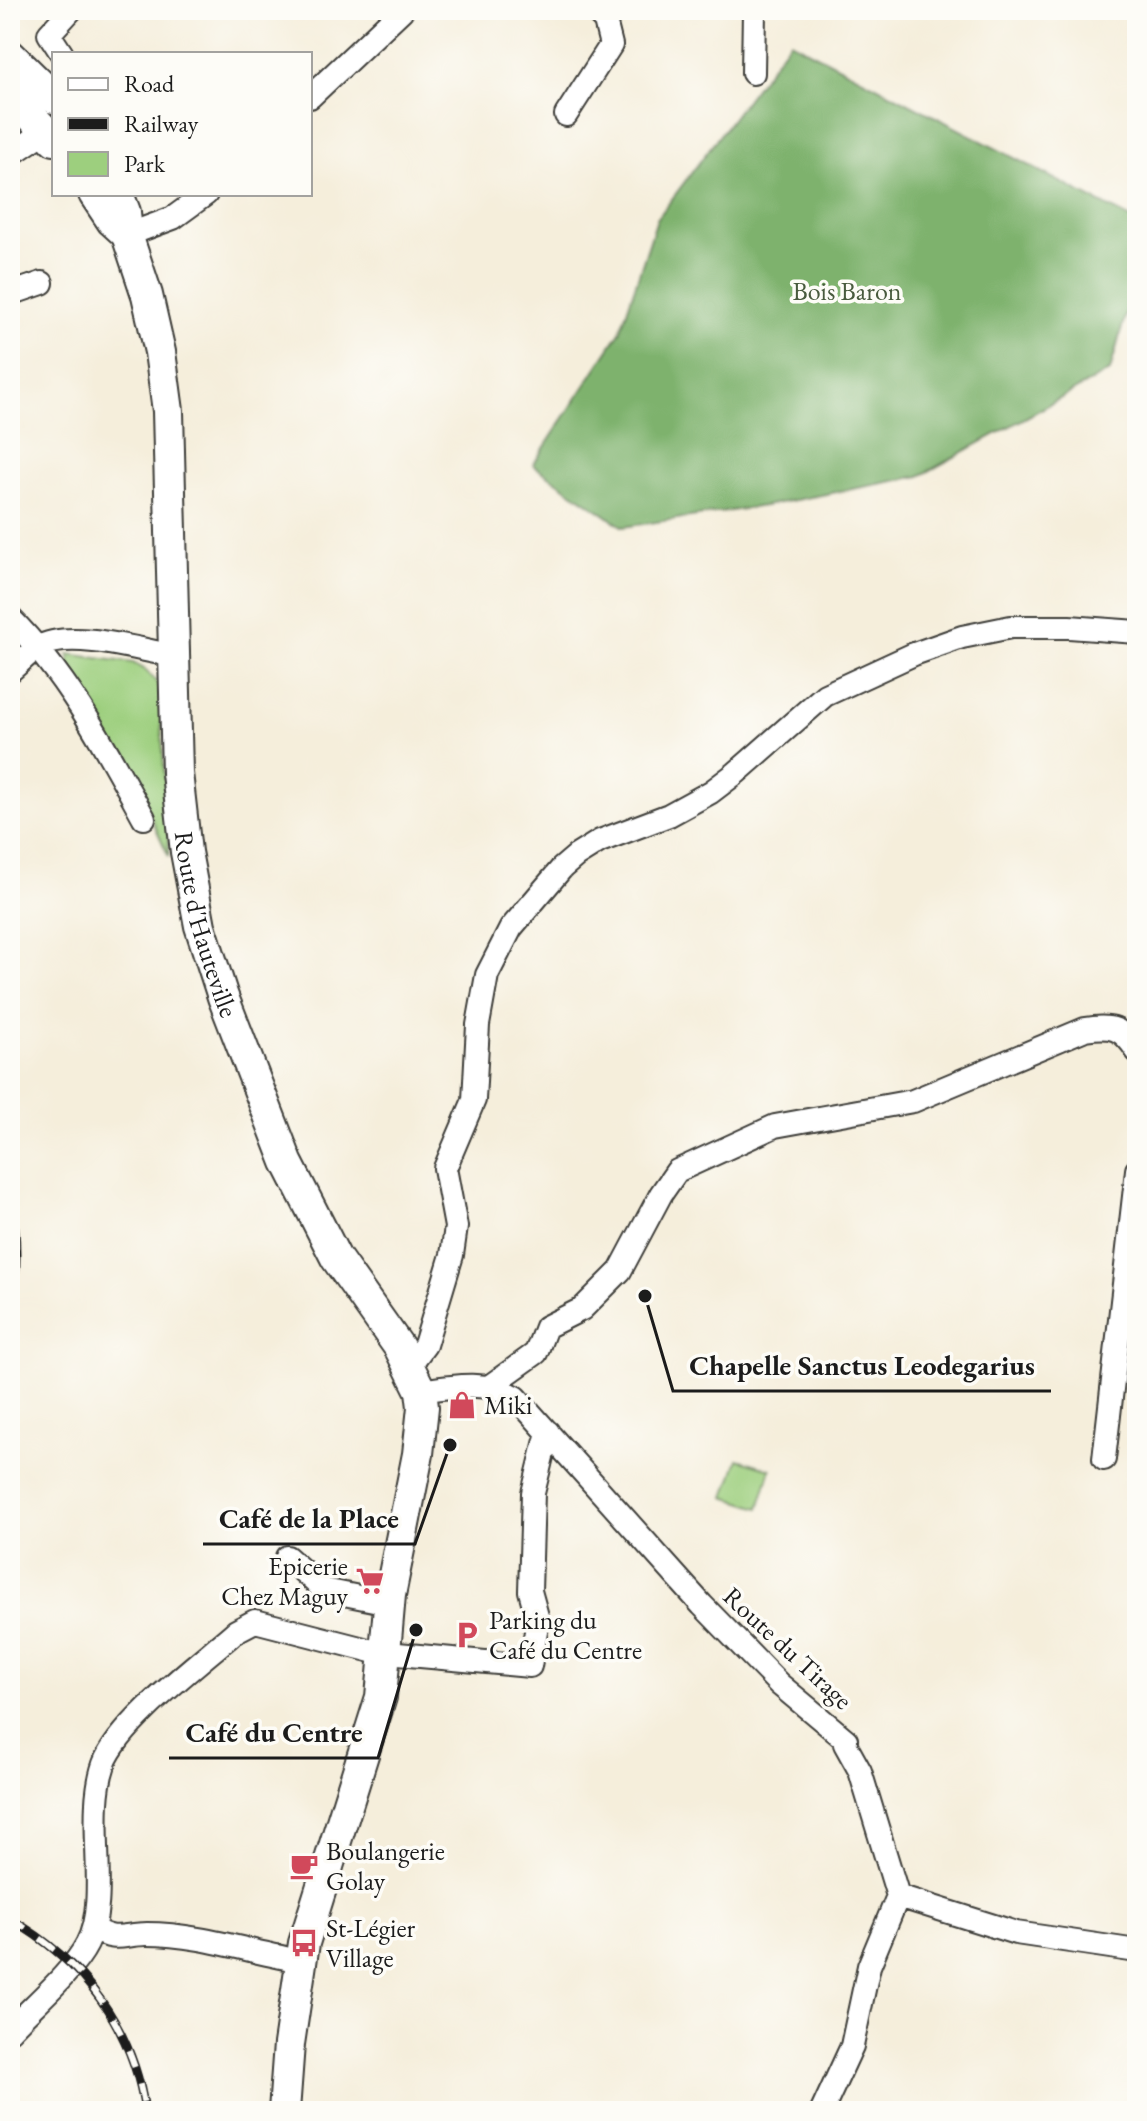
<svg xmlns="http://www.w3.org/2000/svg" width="1147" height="2121" viewBox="0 0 1147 2121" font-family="'EB Garamond',serif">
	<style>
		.green { fill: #9dcf7e; stroke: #5c764d; stroke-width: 2 }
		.forest { fill: #7eb26d; stroke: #4d6744; stroke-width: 2 }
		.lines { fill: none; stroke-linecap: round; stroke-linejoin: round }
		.street-casing { stroke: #3d3c39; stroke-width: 26 }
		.secondary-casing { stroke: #3d3c39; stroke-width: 34 }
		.street { stroke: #fff; stroke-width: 22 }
		.secondary { stroke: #fff; stroke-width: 30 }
		.rail-casing { stroke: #1c1c1c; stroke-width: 9 }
		.rail { stroke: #fdfcf7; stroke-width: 6; stroke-dasharray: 18; stroke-linecap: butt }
		.labels { text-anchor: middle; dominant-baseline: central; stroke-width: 7; stroke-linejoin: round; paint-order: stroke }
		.park-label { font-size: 26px; fill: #495b3e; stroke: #fdfcf7 }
		.street-label { font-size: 26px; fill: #1c1c1c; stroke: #fdfcf7 }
		.poi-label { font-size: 26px; fill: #1c1c1c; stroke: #fdfcf7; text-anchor: start }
		.leader { fill: none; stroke: #1c1c1c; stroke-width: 3 }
		.callout-dot { fill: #1c1c1c; stroke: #fdfcf7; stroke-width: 3 }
		.callout-label { font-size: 28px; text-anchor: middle; font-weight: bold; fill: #1c1c1c; stroke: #fdfcf7; stroke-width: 7; stroke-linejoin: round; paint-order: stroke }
	</style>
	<rect width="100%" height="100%" fill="#fdfcf7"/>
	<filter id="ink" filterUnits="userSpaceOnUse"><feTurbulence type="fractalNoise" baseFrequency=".0125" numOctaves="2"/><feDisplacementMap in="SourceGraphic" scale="16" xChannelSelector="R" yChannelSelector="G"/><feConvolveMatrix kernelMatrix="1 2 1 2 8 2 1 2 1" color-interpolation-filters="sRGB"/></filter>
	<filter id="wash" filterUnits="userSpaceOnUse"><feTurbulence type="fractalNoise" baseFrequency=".006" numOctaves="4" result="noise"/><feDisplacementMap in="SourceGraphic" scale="32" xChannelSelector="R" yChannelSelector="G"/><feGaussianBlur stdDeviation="1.8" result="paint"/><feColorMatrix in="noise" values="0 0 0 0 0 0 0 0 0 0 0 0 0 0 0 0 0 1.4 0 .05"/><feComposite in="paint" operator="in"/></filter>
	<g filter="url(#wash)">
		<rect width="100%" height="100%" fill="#f5eedb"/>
		<!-- green -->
		<path class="green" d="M68 654 133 663 146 670 159 685 169 857 150 815 61 669 70 660Z
			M738 1459 771 1469 759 1508 725 1497Z"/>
		<!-- forest -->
		<path class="forest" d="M790 41 1137 222V273L1110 371 920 476 764 506 623 527 533 465 620 332 657 219Z"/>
	</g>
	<g filter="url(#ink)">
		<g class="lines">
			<defs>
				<path id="street" d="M62 54 49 34 71 10
					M753 73 754 10
					M310 97 402 10
					M566 115 611 45 605 21 594 10
					M10 155 46 131
					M127 235 173 218 206 194
					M10 294 42 283
					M10 618C68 676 105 747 144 818
					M10 671C19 664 29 652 39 647 69 629 141 650 175 656
					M409 1366 425 1345 452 1255 456 1227 445 1168 474 1100 478 1025 487 975 511 928 562 868 576 856 600 841 669 815 711 792 736 773 825 695 914 654 962 637 1011 627H1069L1137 632
					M490 1386 536 1353 546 1327 582 1309 620 1271 661 1194 677 1171 775 1126 913 1101 1085 1029C1111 1025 1122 1027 1137 1051
					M421 1391C454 1386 486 1380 516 1397L702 1605 779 1684 846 1740 845 1744 860 1771 898 1896 1016 1933 1137 1951
					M1104 1459 1137 1170
					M287 1557 324 1590 389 1603
					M94 1929C116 1943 124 1934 147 1934 199 1934 250 1952 301 1961
					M10 2030C32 2006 73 1972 87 1944 111 1899 85 1818 104 1764 119 1723 202 1661 236 1631L255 1621 376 1652 530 1666 538 1620 530 1591 533 1493 548 1432
					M822 2111 852 2046 869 1966 898 1896"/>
				<g id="secondary">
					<path d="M10 55 54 98"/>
					<path d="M10 94 54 140"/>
					<path d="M94 194 112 221 123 231"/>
					<path id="s1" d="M118 194 125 212 127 235 147 295 160 352 168 411 177 773 186 852 200 926 223 997 287 1162 336 1258 399 1347 421 1391 423 1407 418 1454 390 1595 381 1697 304 1943 289 2044 284 2111"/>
				</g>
			</defs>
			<!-- street casing -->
			<use href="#street" class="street-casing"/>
			<!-- secondary casing -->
			<use href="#secondary" class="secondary-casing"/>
			<!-- street -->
			<use href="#street" class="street"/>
			<!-- secondary -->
			<use href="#secondary" class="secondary"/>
			<defs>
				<path id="rail" d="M10 1195C18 1234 18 1278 10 1317
					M10 1919C83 1960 133 2028 145 2111"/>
			</defs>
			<!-- rail casing -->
			<use href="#rail" class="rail-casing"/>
			<!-- rail -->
			<use href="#rail" class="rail"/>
		</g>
	</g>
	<!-- icons -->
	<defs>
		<symbol id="shop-bare" viewBox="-9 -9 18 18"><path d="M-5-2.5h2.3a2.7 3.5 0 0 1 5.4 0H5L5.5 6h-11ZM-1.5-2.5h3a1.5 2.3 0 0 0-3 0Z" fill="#d1495b" stroke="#fdfcf7" stroke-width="2.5" paint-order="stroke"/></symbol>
		<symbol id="supermarket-bare" viewBox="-9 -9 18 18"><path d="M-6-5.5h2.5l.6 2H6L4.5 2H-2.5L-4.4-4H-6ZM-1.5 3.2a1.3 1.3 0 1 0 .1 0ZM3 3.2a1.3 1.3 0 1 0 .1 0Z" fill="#d1495b" stroke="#fdfcf7" stroke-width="2.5" paint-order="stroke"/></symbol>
		<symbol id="parking-bare" viewBox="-9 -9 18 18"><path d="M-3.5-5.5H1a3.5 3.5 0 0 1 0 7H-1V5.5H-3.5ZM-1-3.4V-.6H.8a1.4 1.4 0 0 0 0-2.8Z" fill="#d1495b" stroke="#fdfcf7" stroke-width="2.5" paint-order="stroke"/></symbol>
		<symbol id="cafe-bare" viewBox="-9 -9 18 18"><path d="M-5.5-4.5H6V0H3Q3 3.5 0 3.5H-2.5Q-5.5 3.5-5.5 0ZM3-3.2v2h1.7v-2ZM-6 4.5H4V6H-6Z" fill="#d1495b" stroke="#fdfcf7" stroke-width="2.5" paint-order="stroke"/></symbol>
		<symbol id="bus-bare" viewBox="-9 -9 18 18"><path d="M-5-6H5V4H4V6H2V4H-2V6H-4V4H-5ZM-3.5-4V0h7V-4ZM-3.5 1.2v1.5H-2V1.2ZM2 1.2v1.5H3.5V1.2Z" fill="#d1495b" stroke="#fdfcf7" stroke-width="2.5" paint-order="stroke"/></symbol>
	</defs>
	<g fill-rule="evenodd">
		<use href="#shop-bare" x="442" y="1385" width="40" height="40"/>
		<use href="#supermarket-bare" x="350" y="1561" width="40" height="40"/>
		<use href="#parking-bare" x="447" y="1615" width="40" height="40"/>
		<use href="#cafe-bare" x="284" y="1846" width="40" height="40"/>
		<use href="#bus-bare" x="284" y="1923" width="40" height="40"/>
	</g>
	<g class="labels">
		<!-- park labels -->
		<g class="park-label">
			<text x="847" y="291">Bois Baron</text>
		</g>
		<!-- street labels -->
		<g class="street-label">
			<text stroke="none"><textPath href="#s1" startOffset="740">Route d'Hauteville</textPath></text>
			<text transform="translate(788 1648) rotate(43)">Route du Tirage</text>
		</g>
		<!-- poi labels -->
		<g class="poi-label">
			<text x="484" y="1405">Miki</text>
			<text x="348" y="1566" text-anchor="end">Epicerie<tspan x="348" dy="30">Chez Maguy</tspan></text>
			<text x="489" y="1620">Parking du<tspan x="489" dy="30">Café du Centre</tspan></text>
			<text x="326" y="1851">Boulangerie<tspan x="326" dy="30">Golay</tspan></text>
			<text x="326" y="1928">St-Légier<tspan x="326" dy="30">Village</tspan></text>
		</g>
	</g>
	<!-- callouts -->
	<path class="leader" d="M645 1296L673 1391H1051M450 1445L415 1544H203M416 1630L378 1758H169"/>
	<g class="callout-dot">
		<circle cx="645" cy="1296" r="8"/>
		<circle cx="450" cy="1445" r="8"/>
		<circle cx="416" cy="1630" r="8"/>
	</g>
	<g class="callout-label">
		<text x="862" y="1375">Chapelle Sanctus Leodegarius</text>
		<text x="309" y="1528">Café de la Place</text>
		<text x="274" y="1742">Café du Centre</text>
	</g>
	<!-- margin -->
	<rect width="1147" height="2121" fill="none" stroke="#fdfcf7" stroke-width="40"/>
	<!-- legend -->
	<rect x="52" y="52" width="260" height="144" fill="#fdfcf7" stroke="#a3a29f" stroke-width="2"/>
	<rect x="68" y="78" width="40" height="12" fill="#ffffff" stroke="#a3a29f" stroke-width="2"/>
	<text x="124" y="92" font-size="24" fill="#1c1c1c">Road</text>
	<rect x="68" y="118" width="40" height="12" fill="#1c1c1c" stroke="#a3a29f" stroke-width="2"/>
	<text x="124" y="132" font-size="24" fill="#1c1c1c">Railway</text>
	<rect x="68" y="152" width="40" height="24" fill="#9dcf7e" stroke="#a3a29f" stroke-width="2"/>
	<text x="124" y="172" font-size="24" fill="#1c1c1c">Park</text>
</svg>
